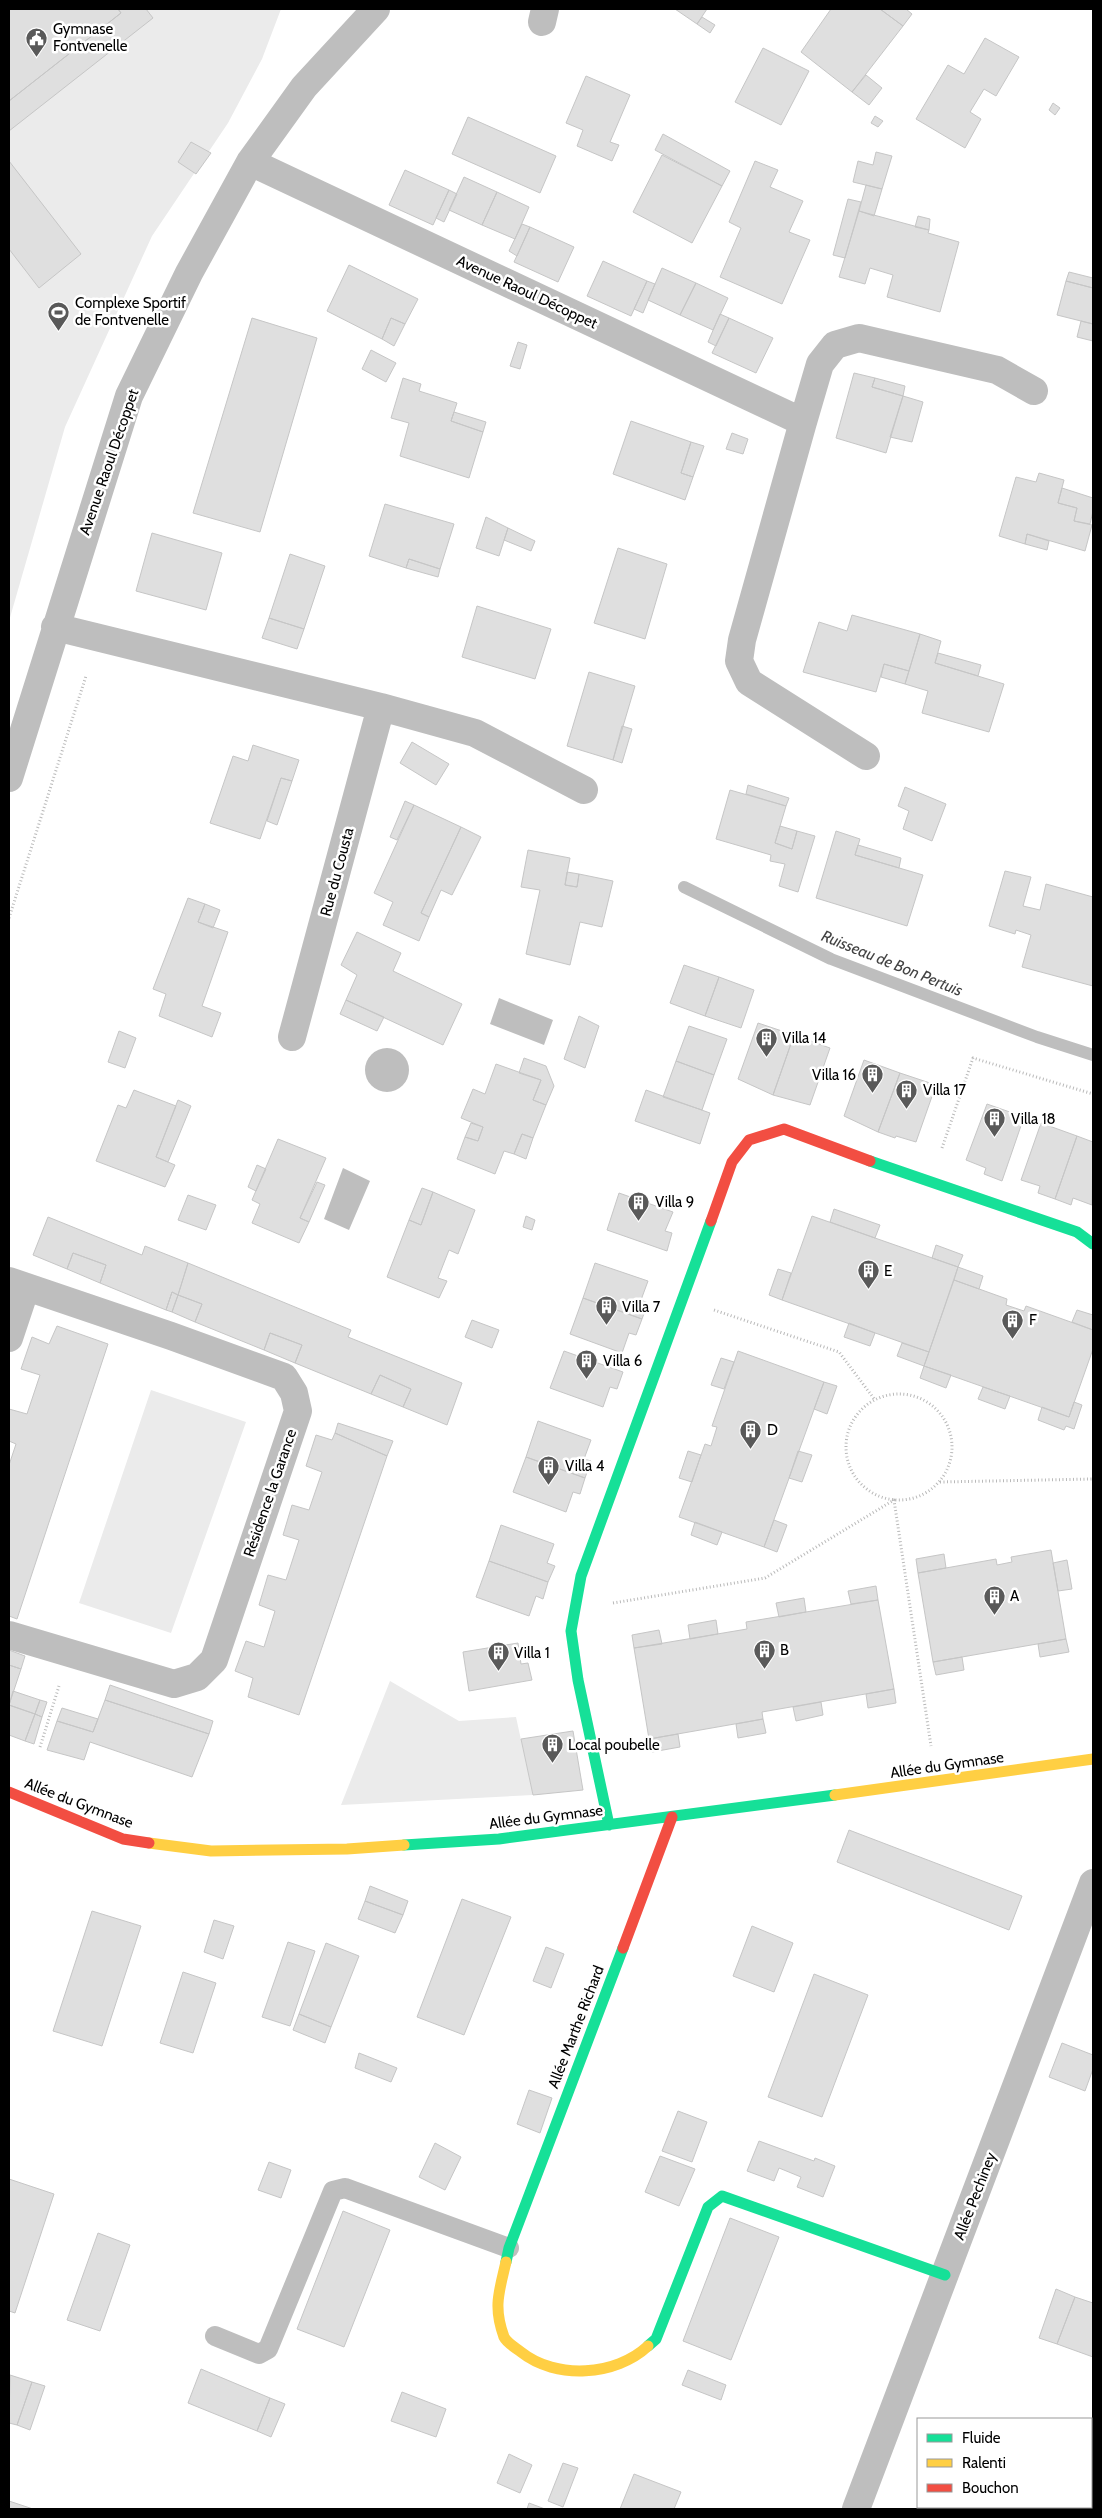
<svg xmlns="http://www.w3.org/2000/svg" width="1102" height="2518" viewBox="0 0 1102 2518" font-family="Cabin,sans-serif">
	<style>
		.green { fill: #ebebeb }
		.water { fill: #bebebe }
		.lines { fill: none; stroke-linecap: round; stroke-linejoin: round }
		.stream { stroke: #bebebe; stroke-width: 12 }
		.building { fill: #dfdfdf; stroke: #c6c6c6 }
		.path { stroke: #b9b9b9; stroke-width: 3; stroke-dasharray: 1 2.5; stroke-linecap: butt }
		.lane { stroke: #bebebe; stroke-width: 20 }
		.street { stroke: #bebebe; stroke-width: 28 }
		.fast { stroke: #16e098; stroke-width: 11 }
		.slow { stroke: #ffcf43; stroke-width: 11 }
		.jam { stroke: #f24e42; stroke-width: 11 }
		.labels { text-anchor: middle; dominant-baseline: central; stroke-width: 5; stroke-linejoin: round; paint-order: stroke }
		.poi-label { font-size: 15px; fill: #000; stroke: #fff; text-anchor: start }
		.street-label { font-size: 15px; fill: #000; stroke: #fff }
		.water-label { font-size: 16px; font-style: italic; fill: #434343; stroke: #fff }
	</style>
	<rect width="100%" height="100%" fill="#fff"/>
	<!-- green -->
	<path class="green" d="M9 9H281L262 59 228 123 152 236 65 427 9 621Z
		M151 1390 246 1422 171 1633 79 1603Z
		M390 1681 459 1721 516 1717 533 1795 341 1805Z"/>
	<!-- water -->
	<path class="water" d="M499 998 553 1020 544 1045 490 1024Z
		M365 1070a22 22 0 1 1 44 0a22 22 0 1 1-44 0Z
		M343 1168 370 1181 349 1230 324 1219Z"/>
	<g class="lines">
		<!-- stream -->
		<path class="stream" d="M684 887 831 959 1037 1037 1093 1055"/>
	</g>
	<!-- building -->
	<path class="building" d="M9 9H118L121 13 9 101Z
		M118 9H146L153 18 9 131V101L121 13Z
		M675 9H707L697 24Z
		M831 9H880L903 26 852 92 801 52Z
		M880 9H906L912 14 903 26Z
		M702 17 715 25 710 33 697 24Z
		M985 38 1019 57 996 96 984 89 970 112 981 119 965 148 916 119 948 65 964 74Z
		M763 48 809 71 781 125 735 102Z
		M866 75 882 88 869 105 852 92Z
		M586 76 630 95 610 142 619 145 612 161 577 146 583 130 566 123Z
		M1053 103 1060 108 1055 115 1049 110Z
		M875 116 883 121 878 127 871 123Z
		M468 117 556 156 540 193 452 154Z
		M663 134 730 171 722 186 655 150Z
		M191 142 211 153 196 174 178 162Z
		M876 152 892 156 882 189 853 182 858 161 873 165Z
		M662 155 722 186 692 243 633 212Z
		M9 161 81 254 39 288 9 249Z
		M755 161 778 170 770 187 803 201 789 232 810 240 782 304 720 277 741 228 729 222Z
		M405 170 449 190 433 225 389 205Z
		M464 177 497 192 482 225 449 210Z
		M866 185 882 189 874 216 859 211Z
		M449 190 457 194 444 222 436 218Z
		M497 192 529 207 515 239 482 225Z
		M848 199 861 202 845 258 833 255Z
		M859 211 929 230 928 233 959 242 940 312 887 297 893 275 870 268 865 284 839 277Z
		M918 216 930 219 929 230 915 227Z
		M522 224 530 227 517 256 509 251Z
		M530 227 574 247 558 282 514 262Z
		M603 261 647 281 631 316 587 296Z
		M349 265 418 299 405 324 391 318 382 339 327 311Z
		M662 268 696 283 680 315 648 300Z
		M1069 272 1093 278V288L1066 281Z
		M647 281 655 284 643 313 634 309Z
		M1066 281 1093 288V324L1057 315Z
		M696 283 728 298 713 330 680 315Z
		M720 314 729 318 716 346 708 342Z
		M252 318 317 338 260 532 193 513Z
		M391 318 405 324 394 346 382 339Z
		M729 318 773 338 756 373 712 353Z
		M1081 321 1093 324V341L1077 337Z
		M518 342 527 345 520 369 510 366Z
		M371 350 396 363 386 382 362 369Z
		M854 373 875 378 872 387 903 396 886 453 836 438Z
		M403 378 421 384 419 391 457 403 451 421 483 432 469 478 400 456 409 423 391 418Z
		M875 378 905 386 903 396 872 387Z
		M903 396 923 402 912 442 890 437Z
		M454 412 486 422 483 432 451 421Z
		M631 421 691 442 681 473 693 477 685 500 613 474Z
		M732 433 748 439 743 454 726 449Z
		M691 442 704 446 693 477 681 473Z
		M1039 473 1064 480 1058 503 1077 508 1074 521 1092 525 1085 551 1027 534 1025 544 999 536 1016 477 1036 482Z
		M1062 488 1093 498V511L1090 524 1074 521 1077 508 1058 503Z
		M385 504 454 524 440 569 409 559 406 568 369 556Z
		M486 517 508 528 499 556 476 548Z
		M508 528 535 541 531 551 504 540Z
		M152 533 222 553 206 610 136 591Z
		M1027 534 1049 541 1047 550 1025 544Z
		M618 548 667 564 645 639 594 623Z
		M290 554 325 566 304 629 269 618Z
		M409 559 440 569 438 577 406 568Z
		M477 606 551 629 535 679 462 657Z
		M852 615 920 634 909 671 884 664 876 692 803 672 819 622 847 631Z
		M269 618 304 629 297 649 262 638Z
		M920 634 941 641 935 663 1004 684 989 732 922 713 928 691 905 684Z
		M938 653 981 665 978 676 935 663Z
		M884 664 909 671 905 684 881 677Z
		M589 672 635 686 613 760 567 746Z
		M622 726 632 729 622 763 613 760Z
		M412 742 449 764 436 785 400 763Z
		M253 745 299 760 292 781 281 778 260 839 210 823 233 756 248 761Z
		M281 778 292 781 277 825 267 821Z
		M748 785 789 798 786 806 746 794Z
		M905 787 946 804 932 841 903 829 909 811 898 806Z
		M730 790 786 806 775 843 792 849 797 831 815 836 798 892 779 886 785 864 770 861 771 855 716 839Z
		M405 801 414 805 397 840 390 837Z
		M414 805 461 827 421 913 429 917 419 941 383 925 393 902 374 893Z
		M780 826 797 831 792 849 775 843Z
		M461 827 481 837 452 895 441 890 429 917 421 913Z
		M836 831 860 839 855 855 923 875 907 926 816 898Z
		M858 845 901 858 899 868 855 855Z
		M528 850 570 858 565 885 577 887 579 874 613 881 602 927 580 922 570 965 526 954 540 890 521 887Z
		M1005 871 1031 877 1023 906 1040 910 1046 884 1093 897V986L1022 967 1031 935 1016 930 1015 934 989 926Z
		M567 872 579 874 577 887 565 885Z
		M188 898 205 904 198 922 228 932 202 1006 221 1013 212 1037 159 1016 166 994 153 989Z
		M205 904 220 910 213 928 198 922Z
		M357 932 401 953 393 971 462 1004 443 1045 346 1000 357 975 341 965Z
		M684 965 719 977 705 1016 670 1003Z
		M719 977 754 990 741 1028 705 1016Z
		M346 1000 384 1017 377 1031 340 1014Z
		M579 1016 599 1026 585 1068 564 1059Z
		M758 1023 794 1035 773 1095 738 1079Z
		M689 1026 727 1039 714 1075 676 1061Z
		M119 1031 136 1038 125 1068 108 1062Z
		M794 1035 830 1048 810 1105 773 1095Z
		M524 1058 546 1066 554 1086 546 1105 533 1100 541 1080 519 1073Z
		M864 1060 900 1073 878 1132 844 1116Z
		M676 1061 714 1075 702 1110 663 1097Z
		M496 1064 541 1080 533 1100 546 1105 533 1138 522 1134 514 1154 504 1151 495 1174 457 1159 465 1137 478 1141 483 1127 461 1118 473 1089 485 1094Z
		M900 1073 936 1085 916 1142 896 1136 895 1138 878 1132Z
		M134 1090 176 1106 156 1157 175 1165 165 1187 96 1161 118 1105 126 1108Z
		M646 1090 710 1113 700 1144 635 1121Z
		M178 1100 191 1106 168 1162 156 1157Z
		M987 1104 1024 1117 1002 1181 984 1174 986 1168 966 1160Z
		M471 1123 483 1127 478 1141 465 1137Z
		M1041 1123 1077 1136 1055 1199 1038 1193 1040 1186 1021 1180Z
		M522 1134 533 1138 526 1159 514 1154Z
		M1077 1136 1093 1142 1092 1205 1073 1198 1071 1205 1055 1199Z
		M278 1139 326 1158 300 1218 309 1222 299 1243 252 1223 260 1204 252 1200Z
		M257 1165 266 1169 256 1191 248 1187Z
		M317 1182 325 1185 309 1222 300 1218Z
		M422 1188 433 1192 421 1225 409 1220Z
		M433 1192 475 1210 458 1254 449 1250 438 1278 447 1281 439 1298 387 1277 409 1220 421 1225Z
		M619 1193 673 1212 665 1231 672 1233 667 1251 607 1230Z
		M188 1195 216 1205 206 1230 178 1220Z
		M834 1209 880 1225 875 1238 830 1222Z
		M526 1216 535 1220 532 1230 523 1227Z
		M812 1216 958 1267 929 1352 782 1300Z
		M48 1217 142 1255 145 1246 188 1263 178 1295 172 1292 166 1310 100 1283 106 1265 73 1253 67 1269 33 1255Z
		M936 1245 963 1255 958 1267 932 1258Z
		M73 1253 106 1265 100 1283 67 1269Z
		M188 1263 351 1330 348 1337 462 1383 447 1425 403 1407 411 1389 380 1375 371 1394 295 1363 302 1345 270 1333 264 1350 195 1322 202 1304 178 1295Z
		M595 1263 648 1281 641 1300 648 1303 642 1319 583 1298Z
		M958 1267 983 1276 979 1289 954 1280Z
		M778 1269 791 1273 782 1300 769 1295Z
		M954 1280 1007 1299 1006 1305 1024 1311 1026 1306 1093 1330V1349L1069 1417 924 1366Z
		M172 1292 178 1295 172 1312 166 1310Z
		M178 1295 202 1304 195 1322 172 1312Z
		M583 1298 642 1319 636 1335 629 1333 622 1353 570 1334Z
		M1077 1310 1093 1315V1330L1072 1322Z
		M472 1320 499 1330 492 1348 465 1337Z
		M849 1323 875 1333 870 1346 844 1337Z
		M57 1326 108 1344 17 1619 9 1616V1465L16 1444 9 1441V1409L27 1414 40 1375 21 1369 32 1337 49 1344Z
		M270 1333 302 1345 295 1363 264 1350Z
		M902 1343 929 1352 924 1366 897 1356Z
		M564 1351 623 1372 617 1389 610 1387 603 1407 550 1388Z
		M738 1351 824 1382 764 1547 679 1517 705 1444 711 1446 717 1427 712 1426Z
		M721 1358 734 1362 724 1389 711 1385Z
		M924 1366 951 1375 946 1388 920 1378Z
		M380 1375 411 1389 403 1407 371 1394Z
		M824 1382 837 1386 827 1414 814 1409Z
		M983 1387 1010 1396 1005 1409 978 1399Z
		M1074 1402 1082 1405 1074 1429 1066 1426 1064 1430 1038 1420 1042 1407 1069 1417Z
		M538 1421 591 1440 584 1459 591 1461 585 1478 526 1457Z
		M338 1423 393 1441 387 1456 335 1433Z
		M335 1433 387 1456 299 1715 248 1697 253 1678 235 1671 246 1641 264 1647 275 1611 259 1605 268 1575 286 1580 299 1540 283 1535 292 1505 309 1510 322 1472 306 1466 316 1435 332 1440Z
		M688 1451 701 1455 692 1482 679 1478Z
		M798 1451 812 1455 802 1482 789 1478Z
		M526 1457 585 1478 580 1494 573 1492 566 1512 513 1492Z
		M774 1520 787 1525 777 1552 764 1547Z
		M695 1522 722 1532 717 1545 691 1535Z
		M501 1525 554 1544 547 1563 555 1566 548 1582 489 1561Z
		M1051 1550 1066 1639 933 1662 918 1573 996 1559 997 1565 1012 1562 1011 1557Z
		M944 1554 946 1568 918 1573 916 1559Z
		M1067 1560 1072 1589 1058 1591 1053 1563Z
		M489 1561 548 1582 543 1599 536 1596 529 1616 476 1597Z
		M876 1586 878 1600 851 1604 848 1591Z
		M804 1598 806 1612 779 1617 776 1603Z
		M878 1600 894 1689 762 1712 763 1719 649 1739 634 1648 747 1629 746 1622Z
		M716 1620 718 1634 690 1639 688 1625Z
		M659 1630 662 1644 634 1648 632 1635Z
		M1066 1639 1069 1652 1040 1657 1038 1644Z
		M518 1643 521 1664 528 1663 532 1680 469 1691 463 1652Z
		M9 1650 25 1656 21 1669 9 1665Z
		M962 1657 964 1670 936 1675 933 1662Z
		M9 1665 21 1669 9 1705 35 1714 25 1741 9 1735Z
		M110 1685 213 1721 209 1734 105 1700Z
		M894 1689 896 1703 868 1708 866 1694Z
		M13 1691 40 1700 35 1714 9 1705Z
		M40 1700 47 1702 42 1717 35 1714Z
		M105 1700 209 1734 192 1777 90 1742 84 1760 47 1750 57 1721 93 1732Z
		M821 1702 823 1715 796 1721 793 1707Z
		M62 1708 98 1719 93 1732 57 1721Z
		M35 1714 42 1717 34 1744 25 1741Z
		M763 1719 766 1733 738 1738 736 1724Z
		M573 1731 583 1790 533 1795 521 1739Z
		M678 1734 680 1747 652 1752 649 1739Z
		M849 1830 1022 1896 1009 1930 837 1862Z
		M370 1886 408 1901 403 1915 365 1901Z
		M462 1899 511 1917 464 2035 417 2017Z
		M365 1901 403 1915 395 1933 358 1919Z
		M92 1911 141 1926 102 2046 53 2031Z
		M214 1920 234 1926 223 1959 204 1952Z
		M752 1926 793 1943 774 1992 733 1976Z
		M288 1942 315 1951 290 2026 262 2017Z
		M326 1943 359 1956 331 2027 299 2014Z
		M546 1947 564 1954 551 1988 533 1981Z
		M183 1972 216 1983 193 2053 160 2043Z
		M814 1974 868 1995 822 2117 768 2097Z
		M299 2014 331 2027 325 2043 293 2030Z
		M1062 2043 1093 2055V2069L1085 2091 1049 2077Z
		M359 2053 397 2068 391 2082 355 2068Z
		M529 2090 552 2098 540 2133 517 2124Z
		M678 2111 707 2122 692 2162 662 2151Z
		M759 2141 814 2161 815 2158 835 2166 823 2197 797 2187 801 2177 779 2168 774 2181 747 2171Z
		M435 2143 461 2157 445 2190 419 2177Z
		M660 2156 695 2169 679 2206 645 2192Z
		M269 2162 291 2170 281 2198 258 2190Z
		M9 2179 54 2194 15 2313 9 2311Z
		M343 2211 390 2230 344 2347 297 2329Z
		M730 2218 779 2237 731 2360 683 2341Z
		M98 2233 130 2245 100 2331 67 2320Z
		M1056 2289 1075 2297 1057 2344 1039 2338Z
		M1075 2297 1093 2303V2357L1057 2344Z
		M201 2369 270 2398 257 2431 188 2403Z
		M688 2370 726 2385 721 2400 682 2385Z
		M10 2375 32 2382 17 2425 9 2423Z
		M32 2382 45 2386 30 2430 17 2425Z
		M402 2392 446 2409 436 2437 391 2421Z
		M270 2398 285 2404 271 2437 257 2431Z
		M1093 2451V2497L1091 2496V2457Z
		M509 2454 532 2465 520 2493 497 2483Z
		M563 2463 578 2468 563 2507 548 2501Z
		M634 2474 681 2492 674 2509H620Z
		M9 2501 33 2509H9Z
		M529 2503 545 2509H527Z
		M972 2507H1024L1023 2509H971Z"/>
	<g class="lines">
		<!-- path -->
		<path class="path" d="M9 918 86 676
			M942 1148 973 1058 1093 1094
			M714 1310 839 1352 875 1400
			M846 1447a53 53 0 1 1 106 0a53 53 0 1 1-106 0Z
			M940 1482 1093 1479
			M613 1603 765 1578 894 1500 931 1746
			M40 1747 59 1686"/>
		<!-- lane -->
		<path class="lane" d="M215 2336 259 2354 268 2349 333 2191 345 2188 509 2248"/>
		<!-- street -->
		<path class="street" d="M542 22 545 9
			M250 162 803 422 820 364 835 345 859 338 997 370 1034 391
			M803 422 742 640 739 661 749 682 866 756
			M55 627 381 707 292 1037
			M381 707 475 733 584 790
			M9 778 129 396 189 273 250 162 304 87 376 9
			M9 1281 171 1336 284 1377 294 1393 298 1411 214 1660 197 1677 174 1684 9 1635
			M9 1338 26 1287
			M856 2509 1093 1883"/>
		<!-- fast -->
		<path class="fast" d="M870 1161 1077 1232 1093 1244
			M609 1825 578 1680 571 1631 581 1576 711 1221
			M404 1845 499 1839 835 1795
			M506 2262 509 2248 623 1948
			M648 2346 656 2339 708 2207 722 2196 945 2275"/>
		<!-- slow -->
		<path class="slow" d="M835 1795 1093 1759
			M149 1843 211 1851 347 1849 404 1845
			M506 2262C499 2292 493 2307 504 2337 507 2343 516 2348 521 2352 556 2380 616 2376 648 2346"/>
		<!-- jam -->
		<path class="jam" d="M711 1221 732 1162 749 1140 784 1129 870 1161
			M9 1792 123 1839 149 1843
			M623 1948 672 1817"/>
	</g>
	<!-- icons -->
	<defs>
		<symbol id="civic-pin" viewBox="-11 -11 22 30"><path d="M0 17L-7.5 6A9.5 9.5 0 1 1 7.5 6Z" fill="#595959" stroke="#fff"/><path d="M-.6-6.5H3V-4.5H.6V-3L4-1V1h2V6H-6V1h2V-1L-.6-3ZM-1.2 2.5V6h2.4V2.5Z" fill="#fff"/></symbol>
		<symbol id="stadium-pin" viewBox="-11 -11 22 30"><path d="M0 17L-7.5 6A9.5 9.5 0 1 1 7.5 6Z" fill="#595959" stroke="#fff"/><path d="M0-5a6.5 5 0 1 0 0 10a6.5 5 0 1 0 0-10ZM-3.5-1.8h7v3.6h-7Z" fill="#fff"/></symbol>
		<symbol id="building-pin" viewBox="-11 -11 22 30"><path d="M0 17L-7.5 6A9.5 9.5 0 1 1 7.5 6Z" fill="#595959" stroke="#fff"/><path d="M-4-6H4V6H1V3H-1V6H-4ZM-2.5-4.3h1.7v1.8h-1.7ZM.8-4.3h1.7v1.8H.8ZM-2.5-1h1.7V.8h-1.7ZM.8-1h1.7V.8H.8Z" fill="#fff"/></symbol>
	</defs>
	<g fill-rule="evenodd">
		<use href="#civic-pin" x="24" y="26" width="25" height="34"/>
		<use href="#stadium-pin" x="46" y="300" width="25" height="34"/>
		<use href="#building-pin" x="754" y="1026" width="25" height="34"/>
		<use href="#building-pin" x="860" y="1062" width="25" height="34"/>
		<use href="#building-pin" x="894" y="1078" width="25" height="34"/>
		<use href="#building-pin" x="982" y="1106" width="25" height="34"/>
		<use href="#building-pin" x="626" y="1190" width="25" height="34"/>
		<use href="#building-pin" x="856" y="1258" width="25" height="34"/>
		<use href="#building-pin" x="594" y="1294" width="25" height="34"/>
		<use href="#building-pin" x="1000" y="1308" width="25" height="34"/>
		<use href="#building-pin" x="574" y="1348" width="25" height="34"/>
		<use href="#building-pin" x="738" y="1418" width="25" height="34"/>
		<use href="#building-pin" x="536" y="1454" width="25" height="34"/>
		<use href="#building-pin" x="982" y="1584" width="25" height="34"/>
		<use href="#building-pin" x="752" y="1638" width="25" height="34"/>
		<use href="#building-pin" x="486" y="1640" width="25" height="34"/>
		<use href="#building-pin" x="540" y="1732" width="25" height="34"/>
	</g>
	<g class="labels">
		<!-- poi labels -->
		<g class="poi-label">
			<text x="53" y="29">Gymnase<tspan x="53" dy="17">Fontvenelle</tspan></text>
			<text x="75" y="303">Complexe Sportif<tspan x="75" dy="17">de Fontvenelle</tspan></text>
			<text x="782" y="1038">Villa 14</text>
			<text x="856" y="1075" text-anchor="end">Villa 16</text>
			<text x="923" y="1090">Villa 17</text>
			<text x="1011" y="1119">Villa 18</text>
			<text x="655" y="1202">Villa 9</text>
			<text x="884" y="1271">E</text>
			<text x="622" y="1307">Villa 7</text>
			<text x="1029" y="1320">F</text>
			<text x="603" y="1361">Villa 6</text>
			<text x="767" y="1430">D</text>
			<text x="565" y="1466">Villa 4</text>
			<text x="1010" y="1596">A</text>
			<text x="780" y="1650">B</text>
			<text x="514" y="1653">Villa 1</text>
			<text x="568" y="1745">Local poubelle</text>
		</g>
		<!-- street labels -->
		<g class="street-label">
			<text transform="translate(527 292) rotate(25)">Avenue Raoul Décoppet</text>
			<text transform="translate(109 462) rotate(-71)">Avenue Raoul Décoppet</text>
			<text transform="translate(337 872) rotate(-75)">Rue du Cousta</text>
			<text transform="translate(270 1493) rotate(-71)">Résidence la Garance</text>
			<text transform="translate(947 1765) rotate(-8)">Allée du Gymnase</text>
			<text transform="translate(79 1803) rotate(21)">Allée du Gymnase</text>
			<text transform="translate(546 1817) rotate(-7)">Allée du Gymnase</text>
			<text transform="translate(576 2027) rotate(-69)">Allée Marthe Richard</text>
			<text transform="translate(975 2196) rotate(-69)">Allée Pechiney</text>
		</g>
		<!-- water labels -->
		<g class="water-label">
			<text transform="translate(892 963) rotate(22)">Ruisseau de Bon Pertuis</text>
		</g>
	</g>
	<!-- border -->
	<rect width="1102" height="2518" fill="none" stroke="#000000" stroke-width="20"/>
	<!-- legend -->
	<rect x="917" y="2418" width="175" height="90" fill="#ffffff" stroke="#999999"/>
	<rect x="927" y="2434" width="25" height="8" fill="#16e098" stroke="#999999"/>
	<text x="962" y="2443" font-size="15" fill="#000000">Fluide</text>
	<rect x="927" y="2459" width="25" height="8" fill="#ffcf43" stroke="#999999"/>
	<text x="962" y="2468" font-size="15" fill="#000000">Ralenti</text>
	<rect x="927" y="2484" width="25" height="8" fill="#f24e42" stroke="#999999"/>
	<text x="962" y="2493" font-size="15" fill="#000000">Bouchon</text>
</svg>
